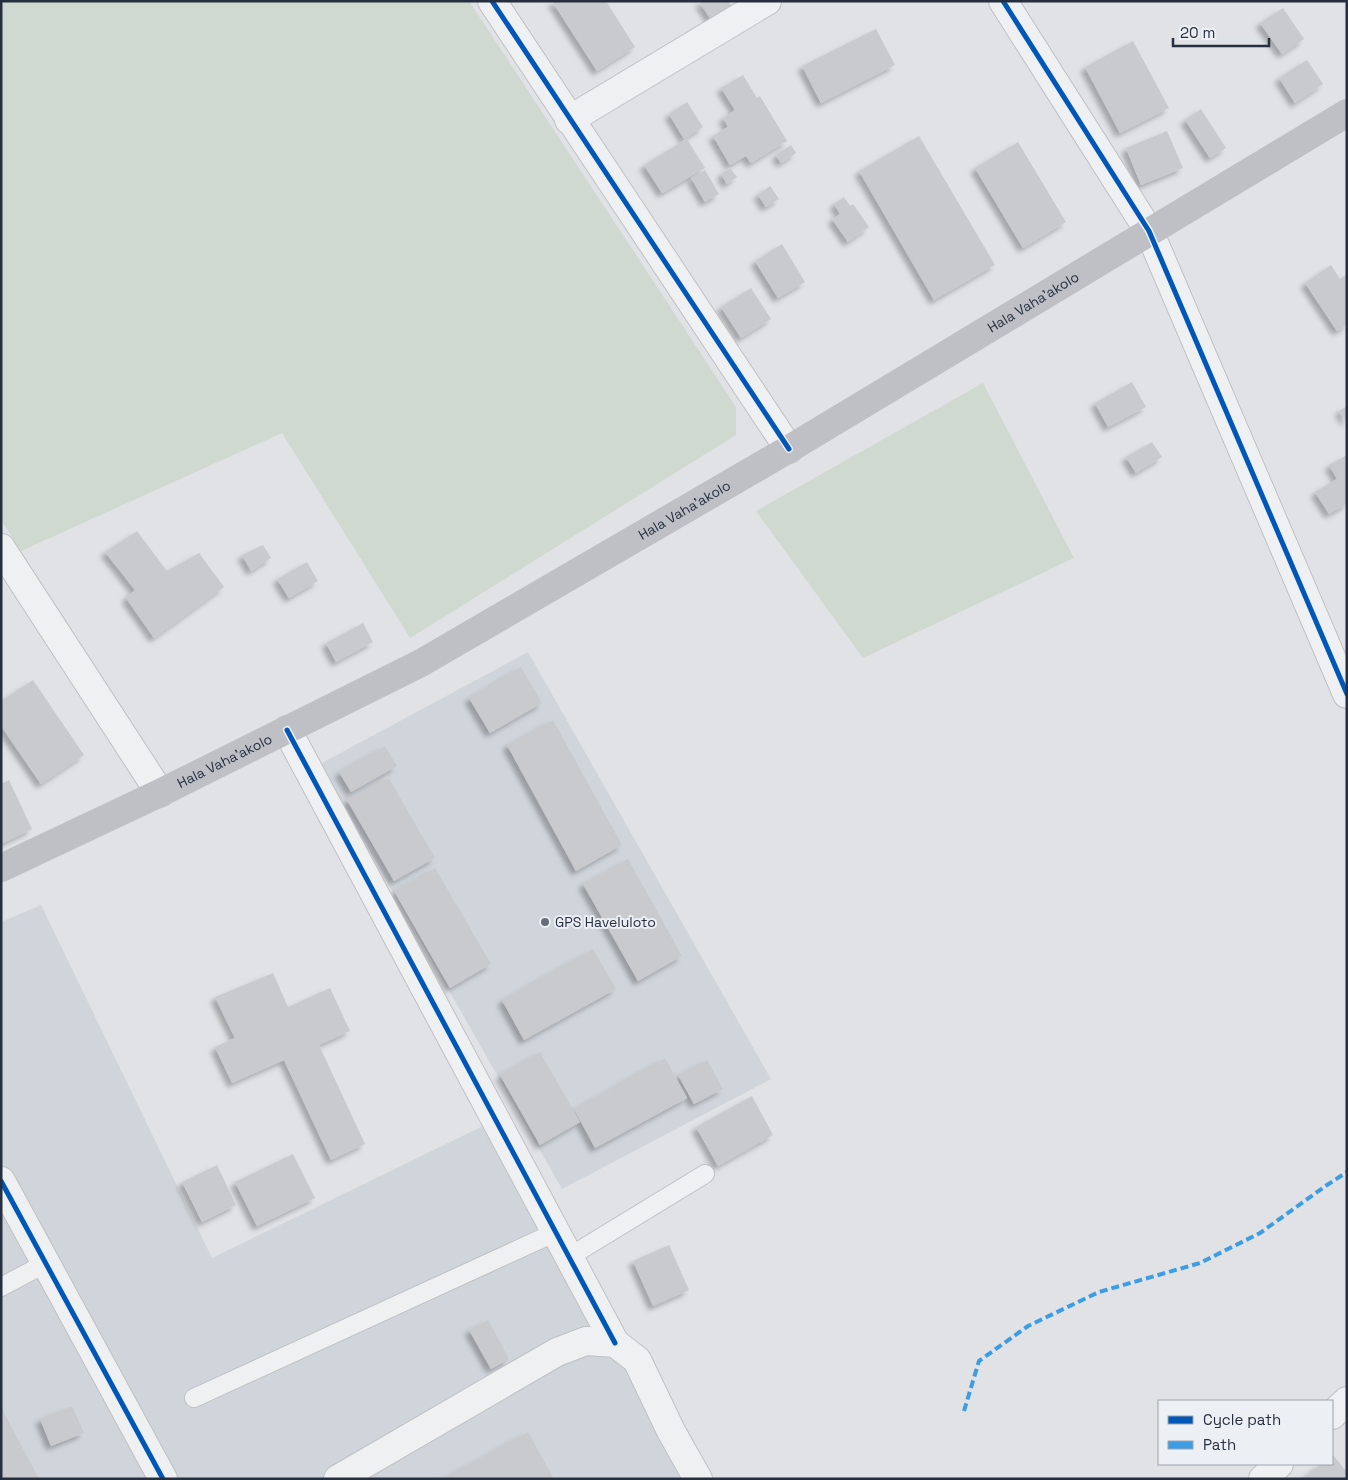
<svg xmlns="http://www.w3.org/2000/svg" width="1348" height="1480" viewBox="0 0 1348 1480" font-family="'Space Grotesk',sans-serif">
	<style>
		.built { fill: #d0d5dc }
		.green { fill: #d0d9cf }
		.building { fill: #c8cacd; filter: url(#shadow) }
		.lines { fill: none; stroke-linecap: round; stroke-linejoin: round }
		.service-casing { stroke: #bec0c3; stroke-width: 20 }
		.minor-casing { stroke: #bec0c3; stroke-width: 30 }
		.service { stroke: #eff0f2; stroke-width: 18 }
		.minor { stroke: #eff0f2; stroke-width: 28 }
		.secondary { stroke: #bec0c5; stroke-width: 28 }
		.quiet { stroke: #3c9de3; stroke-width: 4; stroke-dasharray: 8 4; stroke-linecap: butt }
		.cycleway-casing { stroke: #ecf0f5; stroke-width: 8 }
		.cycleway { stroke: #0057b8; stroke-width: 5 }
		.poi-dot { fill: #666e79; stroke: #ecf0f5; stroke-width: 2 }
		.labels { text-anchor: middle; dominant-baseline: central; stroke-width: 4; stroke-linejoin: round; paint-order: stroke }
		.street-label { font-size: 14px; fill: #252f3f; stroke: #ecf0f5 }
		.poi-label { font-size: 14px; fill: #252f3f; stroke: #ecf0f5; text-anchor: start }
	</style>
	<defs>
		<filter id="shadow"><feDropShadow dx="-4.5" dy="4.5" stdDeviation="2.5" flood-color="#0004"/></filter>
	</defs>
	<rect width="100%" height="100%" fill="#e0e2e5"/>
	<!-- built -->
	<path class="built" d="M528 652 771 1079 562 1189 320 764Z
		M41 905 212 1258 487 1124 689 1479H1V922Z"/>
	<!-- green -->
	<path class="green" d="M1 1H469L736 407V435L410 638 282 433 21 551 1 520Z
		M983 383 1074 558 863 658 756 511Z"/>
	<!-- building -->
	<path class="building" d="M552 1H606L635 47 597 71Z
		M699 1H728L732 7 711 20Z
		M1283 8 1304 39 1282 54 1260 23Z
		M876 29 895 65 821 103 802 66Z
		M1133 41 1169 108 1120 133 1085 67Z
		M1307 60 1323 84 1295 103 1279 78Z
		M743 75 757 98 760 96 787 141 751 163 746 156 730 165 713 136 728 127 723 118 735 110 721 88Z
		M687 102 703 127 684 139 669 114Z
		M1201 109 1226 148 1210 158 1185 120Z
		M1167 131 1183 168 1141 185 1126 148Z
		M919 136 995 265 934 300 859 171Z
		M687 139 705 168 662 193 644 165Z
		M1018 142 1066 222 1023 248 975 168Z
		M791 145 796 153 781 163 776 155Z
		M730 168 737 177 727 184 721 174Z
		M705 170 719 194 705 202 691 178Z
		M770 186 779 199 766 207 758 195Z
		M844 197 850 206 853 204 869 227 848 242 832 219 840 214 834 204Z
		M782 244 805 282 778 298 755 261Z
		M1331 265 1340 279 1347 274V325L1337 331 1305 283Z
		M751 288 771 319 741 338 721 307Z
		M1132 382 1146 407 1108 427 1095 403Z
		M1347 406V423L1339 411Z
		M1152 442 1162 457 1136 473 1126 457Z
		M1347 455V504L1329 514 1315 492 1337 479 1329 465Z
		M137 531 167 571 199 553 224 587 154 638 126 598 135 590 105 552Z
		M263 545 271 558 251 571 242 555Z
		M307 562 318 581 289 598 277 579Z
		M363 623 373 642 336 662 326 643Z
		M521 667 542 703 490 733 469 698Z
		M33 680 84 755 41 784 1 726V701Z
		M553 720 622 845 576 871 507 745Z
		M385 746 397 766 351 792 339 772Z
		M388 777 435 858 394 881 347 800Z
		M9 780 32 829 1 844V784Z
		M628 859 682 956 638 981 583 884Z
		M435 868 491 964 450 988 394 891Z
		M593 949 616 989 524 1040 502 1000Z
		M273 973 288 1007 330 988 350 1031 319 1045 365 1144 331 1160 284 1060 232 1083 215 1047 235 1038 215 997Z
		M540 1052 580 1122 540 1145 500 1075Z
		M665 1058 687 1098 595 1148 574 1109Z
		M707 1060 723 1089 694 1104 678 1075Z
		M752 1096 773 1135 718 1166 696 1127Z
		M293 1154 315 1198 257 1226 235 1182Z
		M217 1165 236 1205 202 1222 182 1182Z
		M669 1245 689 1290 653 1306 633 1261Z
		M488 1320 509 1359 491 1369 469 1330Z
		M72 1406 84 1433 51 1446 40 1419Z
		M1 1407 39 1479H1Z
		M528 1432 554 1479H442Z
		M1332 1454 1347 1472V1479H1303L1320 1464H1332Z"/>
	<g class="lines">
		<defs>
			<path id="service" d="M569 1257 705 1174
				M1 1287 46 1263
				M194 1398 556 1232"/>
			<path id="minor" d="M492 1 789 449
				M1003 1 1149 231 1347 694
				M569 120 767 1
				M1 548 160 793
				M287 730 615 1343
				M1 1181 163 1479
				M1332 1415 1347 1401
				M338 1479 557 1352 586 1341 615 1343 637 1360 671 1431 698 1479
				M1263 1479 1279 1464"/>
		</defs>
		<!-- service casing -->
		<use href="#service" class="service-casing"/>
		<!-- minor casing -->
		<use href="#minor" class="minor-casing"/>
		<!-- service -->
		<use href="#service" class="service"/>
		<!-- minor -->
		<use href="#minor" class="minor"/>
		<!-- secondary -->
		<path class="secondary" id="s1" d="M1 868 160 793 421 663 789 449 1347 113"/>
		<!-- quiet -->
		<path class="quiet" d="M964 1411 979 1361 1028 1326 1099 1292 1200 1263 1260 1233 1327 1185 1347 1172"/>
		<defs>
			<path id="cycleway" d="M492 1 789 449
				M1003 1 1149 231 1347 694
				M287 730 615 1343
				M1 1181 163 1479"/>
		</defs>
		<!-- cycleway casing -->
		<use href="#cycleway" class="cycleway-casing"/>
		<!-- cycleway -->
		<use href="#cycleway" class="cycleway"/>
	</g>
	<!-- markers -->
	<circle class="poi-dot" cx="545" cy="922" r="5"/>
	<g class="labels">
		<!-- street labels -->
		<g class="street-label">
			<text stroke="none"><textPath href="#s1" startOffset="1178">Hala Vaha'akolo</textPath></text>
			<text stroke="none"><textPath href="#s1" startOffset="772">Hala Vaha'akolo</textPath></text>
			<text stroke="none"><textPath href="#s1" startOffset="248">Hala Vaha'akolo</textPath></text>
		</g>
		<!-- poi labels -->
		<g class="poi-label">
			<text x="555" y="922">GPS Haveluloto</text>
		</g>
	</g>
	<!-- border -->
	<rect width="1348" height="1480" fill="none" stroke="#252f3f" stroke-width="5"/>
	<!-- legend -->
	<rect x="1158" y="1400" width="175" height="65" fill="#ecf0f5" stroke="#9ca3ac"/>
	<rect x="1168" y="1416" width="25" height="8" fill="#0057b8" stroke="#9ca3ac"/>
	<text x="1203" y="1425" font-size="15" fill="#252f3f">Cycle path</text>
	<rect x="1168" y="1441" width="25" height="8" fill="#3c9de3" stroke="#9ca3ac"/>
	<text x="1203" y="1450" font-size="15" fill="#252f3f">Path</text>
	<!-- scale -->
	<path d="M1173 38v8h96v-8" fill="none" stroke="#252f3f" stroke-width="2.5"/>
	<text x="1180" y="38" font-size="15" fill="#252f3f" stroke="#ecf0f5" stroke-width="4" paint-order="stroke">20 m</text>
</svg>
